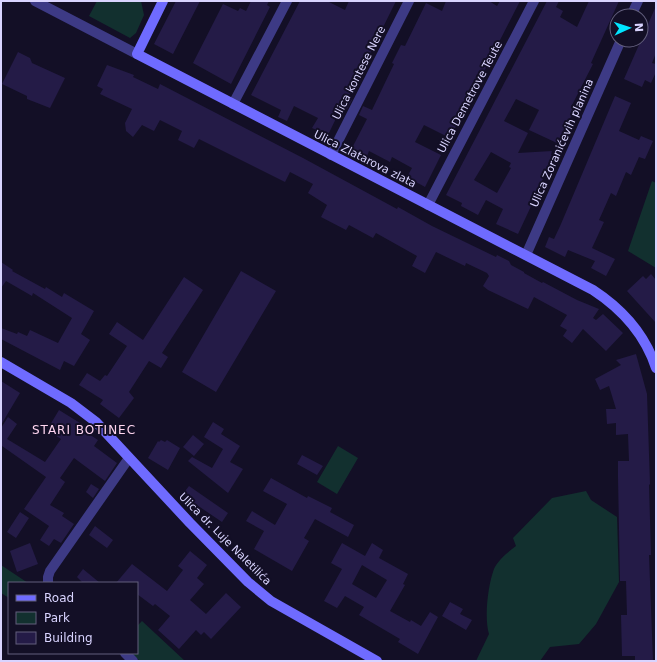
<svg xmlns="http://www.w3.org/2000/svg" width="657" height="662" viewBox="0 0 657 662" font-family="'DejaVu Sans',sans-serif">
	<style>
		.green { fill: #12302f }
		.building { fill: #241b47; fill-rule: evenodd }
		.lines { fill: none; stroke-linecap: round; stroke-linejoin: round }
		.street { stroke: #3d3a85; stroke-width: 10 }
		.secondary { stroke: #6f6bff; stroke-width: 10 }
		.labels { text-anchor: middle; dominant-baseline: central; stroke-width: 4; stroke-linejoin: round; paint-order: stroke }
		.street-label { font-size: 11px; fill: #d9d4ff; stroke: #130f26 }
		.neighbourhood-label { font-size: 12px; letter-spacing: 1px; fill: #ffd6f0; stroke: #130f26 }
	</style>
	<rect width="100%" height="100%" fill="#130f26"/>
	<!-- green -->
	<path class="green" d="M97 1H141L144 15 136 33 130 38 89 16Z
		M652 181 656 183V268L628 251Z
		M338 446 358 458 337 494 317 482Z
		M586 491 591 500 617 517 619 582 596 624 579 644 550 647 540 661H476L489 634C484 618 488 585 494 569 498 560 508 552 516 546L513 538 552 498Z
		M1 565 28 583H9V598L1 593Z
		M142 621 185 661H140L131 653H137V626Z"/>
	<!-- building -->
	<path class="building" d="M176 1H200L173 54 154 44Z
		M251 1H269L267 5 270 7 231 84 193 63 223 4 238 11 240 8 246 11Z
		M300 1H327L345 10 349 1H396L348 98 352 100 347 109 342 106 328 135 312 128 318 118 294 106 287 121 278 117 281 110 251 95Z
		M446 1H489L497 6 500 1H520L450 138 424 125 415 142 441 155 425 187 407 177 412 168 392 157 390 162 369 151 367 156 352 148 367 119 359 115 363 106 372 110 394 64 392 63 401 45 405 46 426 3 442 11Z
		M547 1H559L556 7 563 11 560 17 577 27 589 1H619L591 63 593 64 571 107 575 109 557 143 529 130 539 110 516 99 504 121 528 133 518 153 552 151 551 155 555 157 531 201 533 202 518 234 496 224 503 209 486 200 478 215 461 206 462 203 446 195ZM491 152 511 163 509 167 511 168 497 193 474 180Z
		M656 6V53L652 63 656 64V72L651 83 645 80 642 87 624 79Z
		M18 52 30 58 32 63 65 78 50 108 27 99V96L2 84Z
		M107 65 134 75 133 77 158 89 160 84 303 158 397 209 398 207 432 226 496 257 497 255 509 261 511 265 524 272V273L542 283 543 282 577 300 599 309 593 318 596 320 603 314 623 333 606 351 583 329 572 343 563 336 567 330 560 326 567 315 534 297 528 309 488 290 483 286 489 276 487 273 466 263 465 266 436 252 425 273 412 266 417 256 376 233 373 238 349 225 346 230 321 217 327 205 308 193 313 184 290 172 285 182 199 139 194 148 178 140 182 131 160 120 154 131 142 125 133 137 126 131 125 123 132 109 100 94 103 89 97 86Z
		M615 96 631 103 619 131 639 140 641 136 653 141 645 159 639 157 631 175 626 172 616 196 611 193 599 220 604 222 592 248 615 259 606 276 591 268 595 261 568 250 565 257 545 247 549 237 554 239 561 224Z
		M1 262 13 270 12 271 45 289 46 287 62 297 64 293 94 311 81 334 90 340 74 366 64 361 60 370 1 339V328L17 334 18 332 27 336 30 330 58 343 72 318 33 293 32 296 6 281 1 288Z
		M241 271 276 291 216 392 182 372Z
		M651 274 656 280V323L627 291 643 276 646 279Z
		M184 277 203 290 162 353 168 357 161 368 149 361 129 392 134 398 119 418 100 404 103 400 79 385 87 373 100 381 105 375 107 376 127 346 109 334 117 322 143 340Z
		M636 354 647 394 650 484 649 485 651 555H649L653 661H635V656H622L621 615H627L626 581H620L618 477V461H629L628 434 616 435V423L607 424 606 409H616L609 386 600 390 595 379 621 365 616 360Z
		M1 381 20 393 1 425Z
		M59 410 80 423 78 427 98 440 94 446 117 463 105 481 74 458 60 478 65 482 50 505 64 513 62 516 74 524 61 543 54 539 49 546 40 540 49 526 24 509 46 477 2 446 1 448V428L8 417 17 424 7 439 45 462 61 439 47 430Z
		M213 422 224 429 221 434 240 446 230 462 243 469 228 493 188 461 192 457 212 468 223 449 204 437Z
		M193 435 204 444 194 456 183 447Z
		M161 440 165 442 167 440 180 448 168 470 148 458 158 441 159 442Z
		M302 455 323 466 317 475 297 464Z
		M271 478 307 498 308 496 332 508 330 512 354 525 348 537 315 519 304 538 309 541 292 571 254 549 264 531 246 521 252 511 275 525 287 504 263 491Z
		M91 484 99 489 93 498 86 492Z
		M189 486 228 513 222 522 182 495Z
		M20 512 29 518 16 538 7 532Z
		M95 526 113 540 107 548 89 535Z
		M30 543 38 564 17 572 10 551Z
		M342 543 365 556 372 543 383 550 379 558 408 574 403 584 405 585 390 611 410 622 411 620 421 626 430 612 438 617 418 654 398 642 400 639 359 615 364 607 345 596 337 608 324 601 342 569 331 563ZM362 565 387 580 376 598 352 584Z
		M190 551 207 565 197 578 204 584 190 600 206 614 226 593 241 607 211 639 204 632 201 635 196 630 179 649 158 630 170 616 155 604 153 606 137 594V583H116L132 564 167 591 183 570 178 566Z
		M83 569 100 583H83L77 577Z
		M450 602 463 609 460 614 472 620 466 630 442 616Z"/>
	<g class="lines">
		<!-- street -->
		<path class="street" d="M35 1 137 54
			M631 16 638 1
			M233 104 287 1
			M331 155 409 1
			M428 205 534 1
			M526 255 621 40
			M48 583V577L50 571 129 458
			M125 653 133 661"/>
		<!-- secondary -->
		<path class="secondary" d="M163 1 137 54 593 290C622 309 645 334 656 368
			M1 362 71 403 96 422 190 523 248 582 271 601 377 661"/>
	</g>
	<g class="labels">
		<!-- street labels -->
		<g class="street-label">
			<text transform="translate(359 73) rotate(-63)">Ulica kontese Nere</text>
			<text transform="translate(470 97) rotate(-62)">Ulica Demetrove Teute</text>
			<text transform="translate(562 143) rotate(-66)">Ulica Zoranićevih planina</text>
			<text transform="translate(365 159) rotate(27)">Ulica Zlatarova zlata</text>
			<text transform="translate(225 539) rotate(45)">Ulica dr. Luje Naletilića</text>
		</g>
		<!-- neighbourhood labels -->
		<g class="neighbourhood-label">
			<text x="84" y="430">STARI BOTINEC</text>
		</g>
	</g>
	<!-- border -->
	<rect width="657" height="662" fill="none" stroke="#d9d4ff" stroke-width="4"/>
	<!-- legend -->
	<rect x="8" y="582" width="130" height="72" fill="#130f26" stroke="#625e7d"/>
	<rect x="16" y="595" width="20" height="6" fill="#6f6bff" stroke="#625e7d"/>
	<text x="44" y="602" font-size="12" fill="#d9d4ff">Road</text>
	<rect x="16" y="612" width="20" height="12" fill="#12302f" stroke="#625e7d"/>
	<text x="44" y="622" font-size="12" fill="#d9d4ff">Park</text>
	<rect x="16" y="632" width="20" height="12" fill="#241b47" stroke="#625e7d"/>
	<text x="44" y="642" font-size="12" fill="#d9d4ff">Building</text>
	<!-- north arrow -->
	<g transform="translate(629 28) rotate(87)"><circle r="19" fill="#130f26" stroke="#625e7d"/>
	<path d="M0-3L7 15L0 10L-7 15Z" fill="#00e5ff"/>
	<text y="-6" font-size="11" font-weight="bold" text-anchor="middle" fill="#d9d4ff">N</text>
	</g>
</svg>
